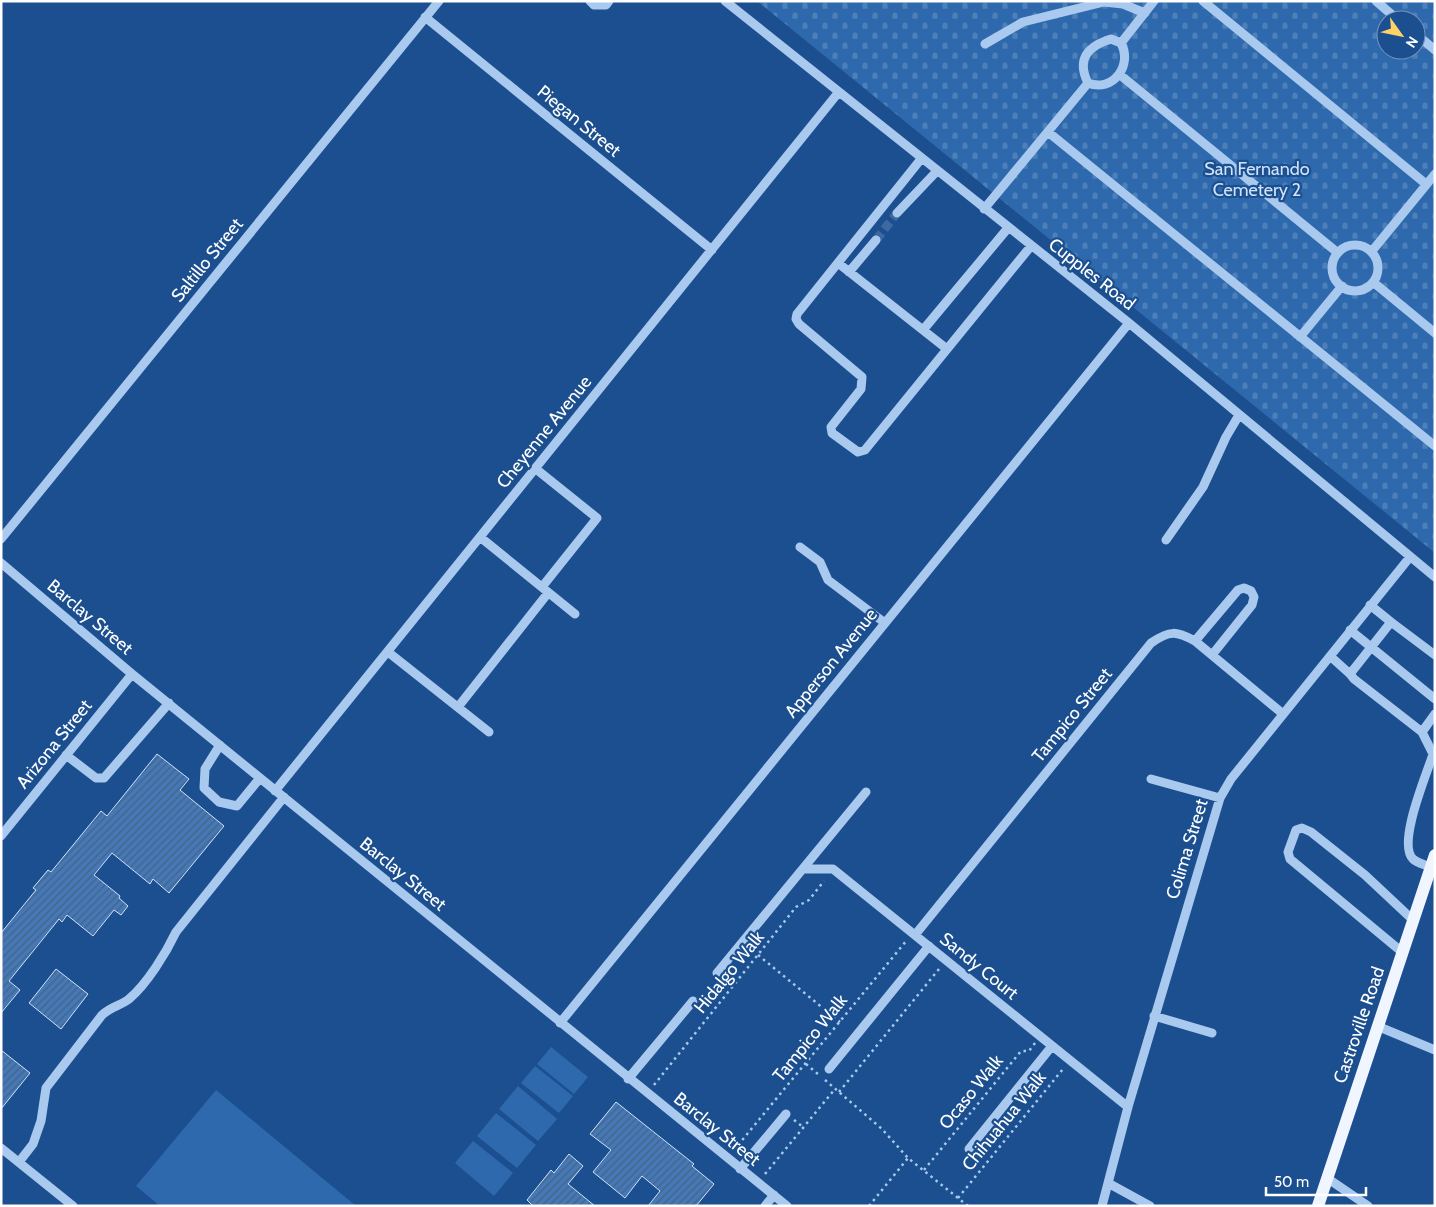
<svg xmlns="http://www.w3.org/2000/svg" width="1436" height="1207" viewBox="0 0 1436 1207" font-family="Cabin,sans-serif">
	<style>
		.cemetery { fill: url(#cemetery-stones); fill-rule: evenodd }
		.garden { fill: #2e69ad }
		.building { fill: url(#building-hatch); stroke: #cfe3fa }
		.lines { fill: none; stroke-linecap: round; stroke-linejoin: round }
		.minor-tunnel { stroke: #3d69a0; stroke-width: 9; stroke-dasharray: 9 4.5; stroke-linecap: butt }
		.path { stroke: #a9c9ee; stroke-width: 2.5; stroke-dasharray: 2.5 4; stroke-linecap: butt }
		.minor { stroke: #a9c9ee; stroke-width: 9 }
		.major { stroke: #f0f6ff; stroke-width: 12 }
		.labels { text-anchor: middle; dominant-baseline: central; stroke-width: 4.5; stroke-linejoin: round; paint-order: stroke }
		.street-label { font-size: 18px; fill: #fff; stroke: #1b4f8f }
		.park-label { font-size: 18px; fill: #cfe3fa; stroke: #1b4f8f }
	</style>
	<defs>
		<pattern id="cemetery-stones" width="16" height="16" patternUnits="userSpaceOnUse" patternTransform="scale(1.25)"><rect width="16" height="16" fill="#2e69ad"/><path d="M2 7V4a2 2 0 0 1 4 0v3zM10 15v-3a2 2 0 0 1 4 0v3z" fill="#4d80b9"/></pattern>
		<pattern id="building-hatch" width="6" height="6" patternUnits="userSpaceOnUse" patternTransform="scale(1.25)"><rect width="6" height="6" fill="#4478b7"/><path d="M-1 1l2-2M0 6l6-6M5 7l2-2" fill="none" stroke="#486282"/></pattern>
	</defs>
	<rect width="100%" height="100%" fill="#1b4f8f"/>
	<!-- cemetery -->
	<path class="cemetery" d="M757 1H1435V553ZM1386 20H1416V50H1386Z"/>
	<!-- garden -->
	<path class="garden" d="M551 1047 588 1077 574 1094 537 1064Z
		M535 1066 573 1096 559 1113 521 1083Z
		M518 1086 557 1119 538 1141 499 1109Z
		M216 1090 356 1206H160L136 1186Z
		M496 1113 536 1145 517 1168 477 1136Z
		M473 1141 513 1173 494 1196 455 1163Z"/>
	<!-- building -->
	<path class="building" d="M157 754 189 779 180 790 224 826 169 893 153 879 150 884 112 853 94 875 120 896 119 898 128 906 121 915 114 910 93 936 67 915 62 922 59 919 9 981 20 990 1 1013V933L36 890 33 888 48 870 51 872 101 811 107 816Z
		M56 969 88 994 61 1029 29 1003Z
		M1 1050 30 1073 1 1109Z
		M616 1102 694 1164 692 1166 714 1184 696 1206H648L660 1191 642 1176 625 1198 593 1172 611 1150 590 1134Z
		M569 1154 583 1166 568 1184 595 1206H533L527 1200 551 1170 554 1173Z"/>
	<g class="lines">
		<!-- minor-tunnel -->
		<path class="minor-tunnel" d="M876 240 897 213"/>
		<!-- path -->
		<path class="path" d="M758 955 840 1022
			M806 1064 819 1075
			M825 1080 882 1129 908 1158 968 1206
			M654 1085 796 907 809 900 824 881
			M839 1092 939 969
			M794 1120 803 1127
			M734 1150 907 940
			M924 1170 1021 1051H1029L1035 1043
			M765 1174 835 1089
			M958 1198 1063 1069
			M869 1206 908 1158"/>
		<!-- minor -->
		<path class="minor" d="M590 1 594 5H606L609 1
			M725 1 1129 323 1435 577
			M1203 1 1426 184
			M1376 1 1398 20
			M425 17 712 250
			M1416 34 1435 50
			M1111 39 1121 43C1133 65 1113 93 1088 83 1076 59 1088 46 1111 39Z
			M1121 43 1154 1
			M985 44 1023 22 1104 2 1123 4 1145 13
			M1119 74 1338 253
			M1048 132 1435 446
			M921 159 797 314 796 319 799 324 862 377 861 389 831 427 832 433 858 452 865 450 1031 246
			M984 209 1088 83
			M897 213 937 171
			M1332 268a23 23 0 1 1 46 0a23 23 0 1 1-46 0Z
			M1372 251 1435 174
			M838 263 947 349
			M849 272 876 240
			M1373 282 1435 333
			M923 330 1008 228
			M1300 337 1342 286
			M536 469 597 518 542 587
			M480 537 575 614
			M1 539 439 1
			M1166 540 1203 487 1226 437 1239 415
			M800 547 820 562 828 580 885 623
			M1 563 132 674 787 1206
			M1391 622 1435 655
			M1350 630 1435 699
			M1195 641 1238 590 1244 588 1251 591 1254 597 1252 605 1212 655
			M388 652 489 732
			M1330 656 1350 674 1391 622 1370 605
			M1350 674 1354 679 1422 732 1435 758
			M458 707 548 593
			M1422 732 1435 714
			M220 745 205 769 204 788 219 802 237 806 260 778
			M66 755 96 778H104L169 703
			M1151 779 1220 798
			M275 791 838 93
			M1 836 132 674
			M1430 867C1426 865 1417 863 1413 859 1397 844 1426 776 1432 757
			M804 869H833L1128 1107
			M915 935 1151 643C1170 630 1176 631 1195 641L1283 714
			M1402 952 1290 859 1288 852 1296 830 1302 828 1311 832 1365 875 1413 920
			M717 973 866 792
			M1154 1016 1212 1033
			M560 1023 1129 323
			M1377 1026 1435 1050
			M829 1069 929 946
			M628 1079 693 1001
			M1 1148 73 1206
			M969 1149 1052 1046
			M19 1162 33 1144 41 1121 46 1088 102 1015C112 1006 120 1006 129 999 147 984 166 953 176 932L284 797
			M740 1169 786 1114
			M1327 1178 1368 1206
			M1108 1183 1150 1206
			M765 1206 774 1195
			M1102 1206 1128 1107 1220 798 1231 779 1410 557"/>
		<!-- major -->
		<path class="major" d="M1318 1206 1435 855"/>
	</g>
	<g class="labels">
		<!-- street labels -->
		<g class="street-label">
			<text transform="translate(579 121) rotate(39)">Piegan Street</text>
			<text transform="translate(207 260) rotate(-51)">Saltillo Street</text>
			<text transform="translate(1092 274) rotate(38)">Cupples Road</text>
			<text transform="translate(544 432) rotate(-51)">Cheyenne Avenue</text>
			<text transform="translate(90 617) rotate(40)">Barclay Street</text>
			<text transform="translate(831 663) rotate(-51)">Apperson Avenue</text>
			<text transform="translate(1072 715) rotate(-51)">Tampico Street</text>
			<text transform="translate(54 744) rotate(-51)">Arizona Street</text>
			<text transform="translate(1187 849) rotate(-73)">Colima Street</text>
			<text transform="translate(403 874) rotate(39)">Barclay Street</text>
			<text transform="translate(979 966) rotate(39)">Sandy Court</text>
			<text transform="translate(729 972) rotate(-51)">Hidalgo Walk</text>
			<text transform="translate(1359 1025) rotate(-71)">Castroville Road</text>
			<text transform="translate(810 1038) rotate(-51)">Tampico Walk</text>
			<text transform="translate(971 1092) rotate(-51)">Ocaso Walk</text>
			<text transform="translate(1004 1121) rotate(-51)">Chihuahua Walk</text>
			<text transform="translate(717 1129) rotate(39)">Barclay Street</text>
		</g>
		<!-- park labels -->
		<g class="park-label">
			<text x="1257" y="169">San Fernando<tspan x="1257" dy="21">Cemetery 2</tspan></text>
		</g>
	</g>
	<!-- border -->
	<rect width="1436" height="1207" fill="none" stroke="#ffffff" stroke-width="5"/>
	<!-- north arrow -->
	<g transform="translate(1401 35) rotate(123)"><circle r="24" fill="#1b4f8f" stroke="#7695bc"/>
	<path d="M0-4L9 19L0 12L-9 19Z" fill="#ffd166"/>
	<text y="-8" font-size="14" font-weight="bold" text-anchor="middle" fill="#ffffff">N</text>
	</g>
	<!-- scale -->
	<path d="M1266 1187v8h100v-8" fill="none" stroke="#ffffff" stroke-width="2.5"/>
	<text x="1274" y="1187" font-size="15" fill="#ffffff" stroke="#1b4f8f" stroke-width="4" paint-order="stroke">50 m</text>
</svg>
